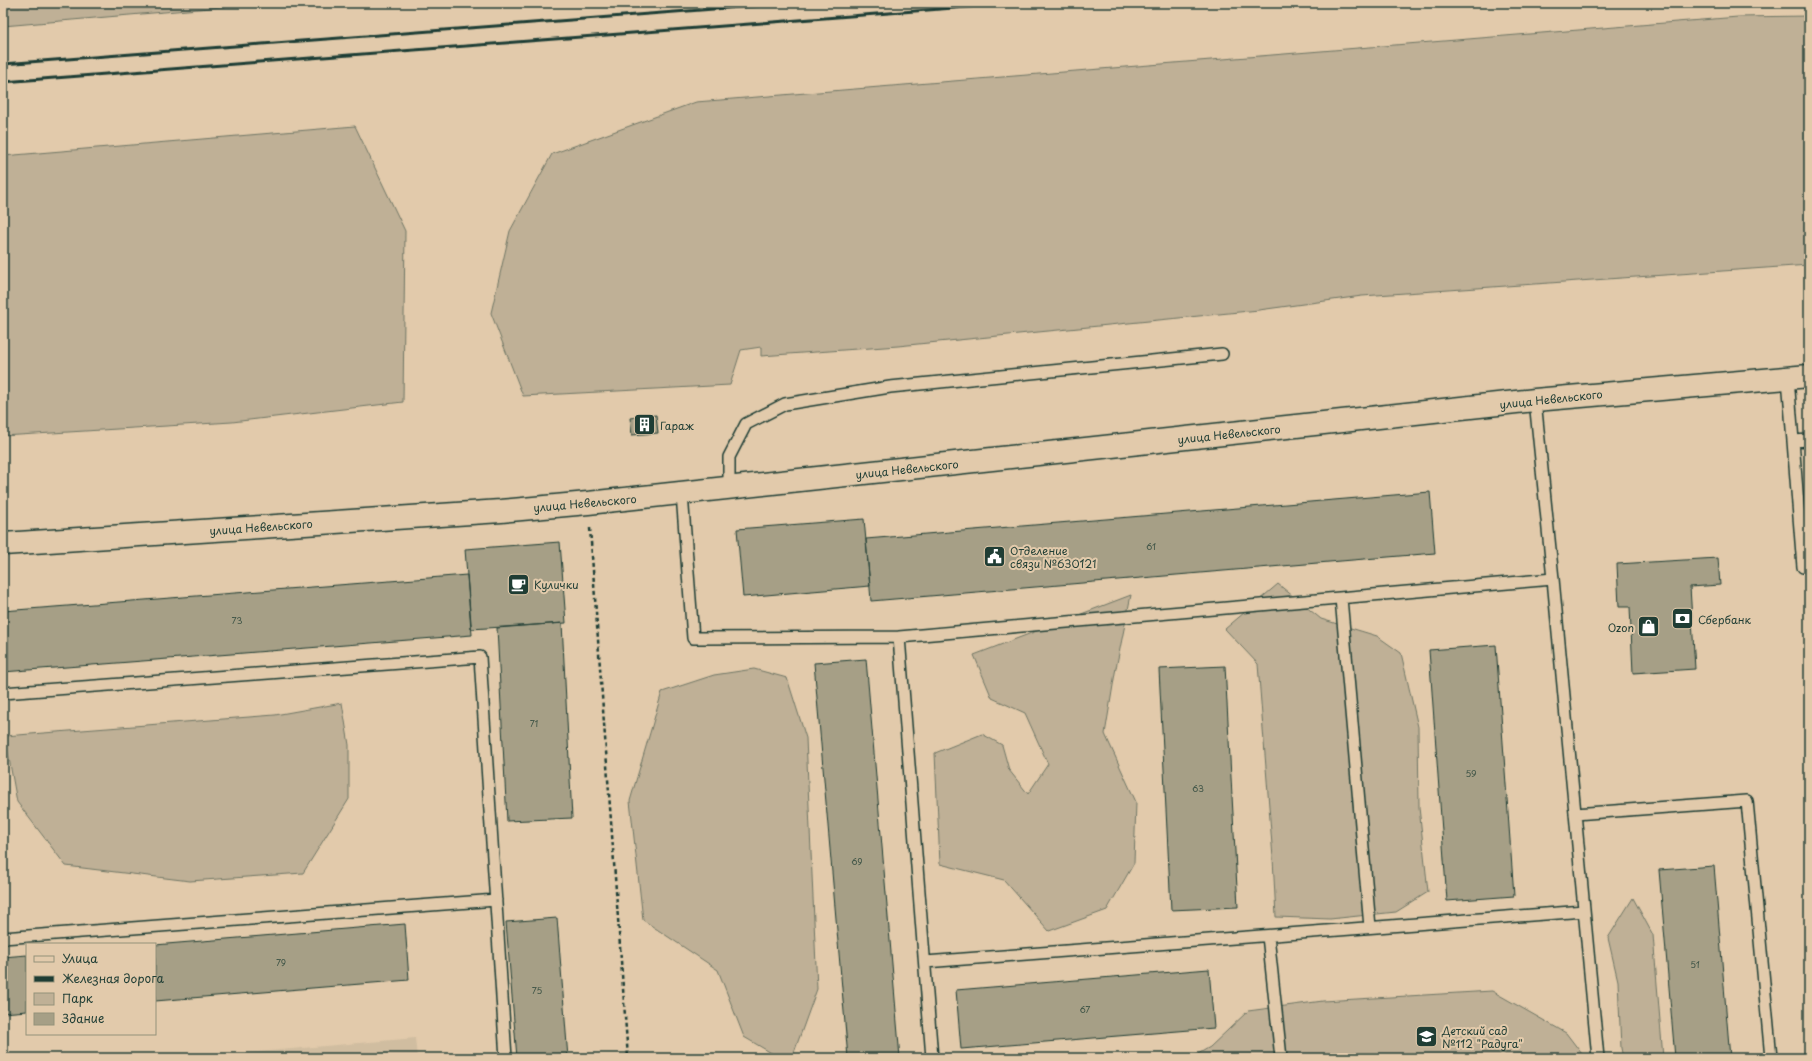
<svg xmlns="http://www.w3.org/2000/svg" width="1812" height="1061" viewBox="0 0 1812 1061" font-family="'Playpen Sans',sans-serif">
	<style>
		.built { fill: #d0bda0 }
		.green { fill: #bfb096; stroke: #6f7665 }
		.building { fill: #a69f86; stroke: #1f3d34 }
		.lines { fill: none; stroke-linecap: round; stroke-linejoin: round }
		.service-casing { stroke: #1f3d34; stroke-width: 14 }
		.minor-casing { stroke: #1f3d34; stroke-width: 25 }
		.path { stroke: #1f3d34; stroke-width: 2.5; stroke-dasharray: 4 3; stroke-linecap: butt }
		.service { stroke: #e2caab; stroke-width: 11 }
		.minor { stroke: #e2caab; stroke-width: 22 }
		.rail { stroke: #1f3d34; stroke-width: 3 }
		.labels { text-anchor: middle; dominant-baseline: central; stroke-width: 4; stroke-linejoin: round; paint-order: stroke }
		.number-label { font-size: 9px; fill: #415648 }
		.street-label { font-size: 11px; fill: #1f3d34; stroke: #e2caab }
		.poi-label { font-size: 11px; fill: #1f3d34; stroke: #e2caab; text-anchor: start }
	</style>
	<rect width="100%" height="100%" fill="#e2caab"/>
	<filter id="ink" filterUnits="userSpaceOnUse"><feTurbulence type="fractalNoise" baseFrequency=".025" numOctaves="2"/><feDisplacementMap in="SourceGraphic" scale="8" xChannelSelector="R" yChannelSelector="G"/><feConvolveMatrix kernelMatrix="1 2 1 2 8 2 1 2 1" color-interpolation-filters="sRGB"/></filter>
	<g filter="url(#ink)">
		<!-- built -->
		<path class="built" d="M415 1038 417 1058H191Z"/>
		<!-- green -->
		<path class="green" d="M3 3H268L3 26Z
			M1809 16V265L1362 296 1259 310 898 346 761 356V347L741 350 730 385 523 396 491 313 510 231 552 154 696 102 1738 17Z
			M355 126 405 231 403 402 232 422 3 436V156Z
			M1278 584 1321 619 1377 636 1401 653 1418 727 1419 807 1428 892 1396 912 1330 919 1276 917 1273 858 1258 664 1225 629Z
			M1131 595 1115 673 1105 734 1136 802 1134 863 1107 910 1049 931 1004 880 940 864 935 753 982 734 1002 745 1009 770 1028 794 1048 764 1025 713 992 698 974 655Z
			M754 669 787 678 806 738 817 989 792 1058H780L744 1037 718 970 643 920 630 801 662 692 714 675Z
			M342 703 349 745V799L303 873 190 881 66 866 17 802 5 736 275 715Z
			M1633 898 1653 935 1663 1058H1623L1621 1048 1618 981 1608 938Z
			M1492 991 1566 1033 1585 1058H1191L1210 1047 1248 1011 1323 1001Z"/>
		<!-- building -->
		<path class="building" d="M656 415 658 433 632 435 630 418Z
			M1430 492 1435 553 871 601 866 539Z
			M864 519 870 586 743 597 737 529Z
			M560 542 566 623 471 629 465 549Z
			M1718 558 1720 585 1690 587 1695 669 1633 673 1630 607H1619L1617 564Z
			M467 575 472 635 3 672V611Z
			M562 623 572 818 507 821 497 628Z
			M1496 645 1514 896 1447 901 1429 650Z
			M866 659 900 1058H848L814 663Z
			M1225 666 1238 907 1171 910 1159 669Z
			M1714 866 1730 1058H1675L1659 870Z
			M557 918 568 1058H517L506 922Z
			M405 924 409 980 155 1001V945Z
			M27 955V1011L3 1013V957Z
			M1209 969 1214 1028 961 1049 956 990Z"/>
		<g class="lines">
			<defs>
				<path id="service" d="M1788 378 1803 567 1809 566
					M1793 441 1809 440
					M729 488V457L746 424 785 404 890 387 1222 354
					M682 494 693 638 899 637 932 1058
					M1553 579 1598 1058
					M1341 598 1370 927
					M899 637 1553 579 1535 400
					M3 693 480 657 506 1058
					M1575 814 1747 801 1771 1058
					M1268 936 1281 1058
					M3 938 496 900
					M925 962 1584 911"/>
				<path id="minor" d="M3 544 501 511 588 503 1535 400 1809 376"/>
			</defs>
			<!-- service casing -->
			<use href="#service" class="service-casing"/>
			<!-- minor casing -->
			<use href="#minor" class="minor-casing"/>
			<!-- path -->
			<path class="path" d="M590 528 628 1058"/>
			<!-- service -->
			<use href="#service" class="service"/>
			<!-- minor -->
			<use href="#minor" class="minor"/>
			<!-- rail -->
			<path class="rail" d="M3 64 792 3
				M3 82 1018 3"/>
		</g>
	</g>
	<!-- icons -->
	<defs>
		<symbol id="building-square" viewBox="-11 -11 22 22"><rect x="-9" y="-9" width="18" height="18" rx="4" fill="#1f3d34" stroke="#e2caab"/><path d="M-4-6H4V6H1V3H-1V6H-4ZM-2.5-4.3h1.7v1.8h-1.7ZM.8-4.3h1.7v1.8H.8ZM-2.5-1h1.7V.8h-1.7ZM.8-1h1.7V.8H.8Z" fill="#fff"/></symbol>
		<symbol id="civic-square" viewBox="-11 -11 22 22"><rect x="-9" y="-9" width="18" height="18" rx="4" fill="#1f3d34" stroke="#e2caab"/><path d="M-.6-6.5H3V-4.5H.6V-3L4-1V1h2V6H-6V1h2V-1L-.6-3ZM-1.2 2.5V6h2.4V2.5Z" fill="#fff"/></symbol>
		<symbol id="cafe-square" viewBox="-11 -11 22 22"><rect x="-9" y="-9" width="18" height="18" rx="4" fill="#1f3d34" stroke="#e2caab"/><path d="M-5.5-4.5H6V0H3Q3 3.5 0 3.5H-2.5Q-5.5 3.5-5.5 0ZM3-3.2v2h1.7v-2ZM-6 4.5H4V6H-6Z" fill="#fff"/></symbol>
		<symbol id="bank-square" viewBox="-11 -11 22 22"><rect x="-9" y="-9" width="18" height="18" rx="4" fill="#1f3d34" stroke="#e2caab"/><path d="M-6-4H6V4H-6ZM0-2.3a2.3 2.3 0 1 0 0 4.6a2.3 2.3 0 1 0 0-4.6Z" fill="#fff"/></symbol>
		<symbol id="shop-square" viewBox="-11 -11 22 22"><rect x="-9" y="-9" width="18" height="18" rx="4" fill="#1f3d34" stroke="#e2caab"/><path d="M-5-2.5h2.3a2.7 3.5 0 0 1 5.4 0H5L5.5 6h-11ZM-1.5-2.5h3a1.5 2.3 0 0 0-3 0Z" fill="#fff"/></symbol>
		<symbol id="school-square" viewBox="-11 -11 22 22"><rect x="-9" y="-9" width="18" height="18" rx="4" fill="#1f3d34" stroke="#e2caab"/><path d="M0-5L7-2L0 1L-7-2ZM-4 1L0 2.5L4 1V4Q0 6-4 4Z" fill="#fff"/></symbol>
	</defs>
	<g fill-rule="evenodd">
		<use href="#building-square" x="632" y="412" width="25" height="25"/>
		<use href="#civic-square" x="982" y="544" width="25" height="25"/>
		<use href="#cafe-square" x="506" y="572" width="25" height="25"/>
		<use href="#bank-square" x="1670" y="606" width="25" height="25"/>
		<use href="#shop-square" x="1636" y="614" width="25" height="25"/>
		<use href="#school-square" x="1414" y="1024" width="25" height="25"/>
	</g>
	<g class="labels">
		<!-- number labels -->
		<g class="number-label">
			<text x="1151" y="546">61</text>
			<text x="237" y="620">73</text>
			<text x="534" y="723">71</text>
			<text x="1471" y="773">59</text>
			<text x="1198" y="788">63</text>
			<text x="857" y="861">69</text>
			<text x="281" y="962">79</text>
			<text x="1695" y="964">51</text>
			<text x="537" y="990">75</text>
			<text x="1085" y="1009">67</text>
		</g>
		<!-- street labels -->
		<g class="street-label">
			<text transform="translate(1551 399) rotate(-6)">улица Невельского</text>
			<text transform="translate(1229 434) rotate(-6)">улица Невельского</text>
			<text transform="translate(907 469) rotate(-6)">улица Невельского</text>
			<text transform="translate(585 503) rotate(-5)">улица Невельского</text>
			<text transform="translate(261 527) rotate(-4)">улица Невельского</text>
		</g>
		<!-- poi labels -->
		<g class="poi-label">
			<text x="660" y="425">Гараж</text>
			<text x="1010" y="550">Отделение<tspan x="1010" dy="13">связи №630121</tspan></text>
			<text x="534" y="584">Кулички</text>
			<text x="1698" y="619">Сбербанк</text>
			<text x="1634" y="627" text-anchor="end">Ozon</text>
			<text x="1442" y="1030">Детский сад<tspan x="1442" dy="13">№112 "Радуга"</tspan></text>
		</g>
	</g>
	<!-- margin -->
	<rect width="1812" height="1061" fill="none" stroke="#e2caab" stroke-width="16"/>
	<rect x="8" y="8" width="1796" height="1045" fill="none" stroke="#1f3d34" stroke-width="1.5" filter="url(#ink)"/>
	<!-- legend -->
	<rect x="26" y="943" width="130" height="92" fill="#e2caab" stroke="#94927b"/>
	<rect x="34" y="956" width="20" height="6" fill="#e2caab" stroke="#94927b"/>
	<text x="62" y="963" font-size="12" fill="#1f3d34">Улица</text>
	<rect x="34" y="976" width="20" height="6" fill="#1f3d34" stroke="#94927b"/>
	<text x="62" y="983" font-size="12" fill="#1f3d34">Железная дорога</text>
	<rect x="34" y="993" width="20" height="12" fill="#bfb096" stroke="#94927b"/>
	<text x="62" y="1003" font-size="12" fill="#1f3d34">Парк</text>
	<rect x="34" y="1013" width="20" height="12" fill="#a69f86" stroke="#94927b"/>
	<text x="62" y="1023" font-size="12" fill="#1f3d34">Здание</text>
</svg>
